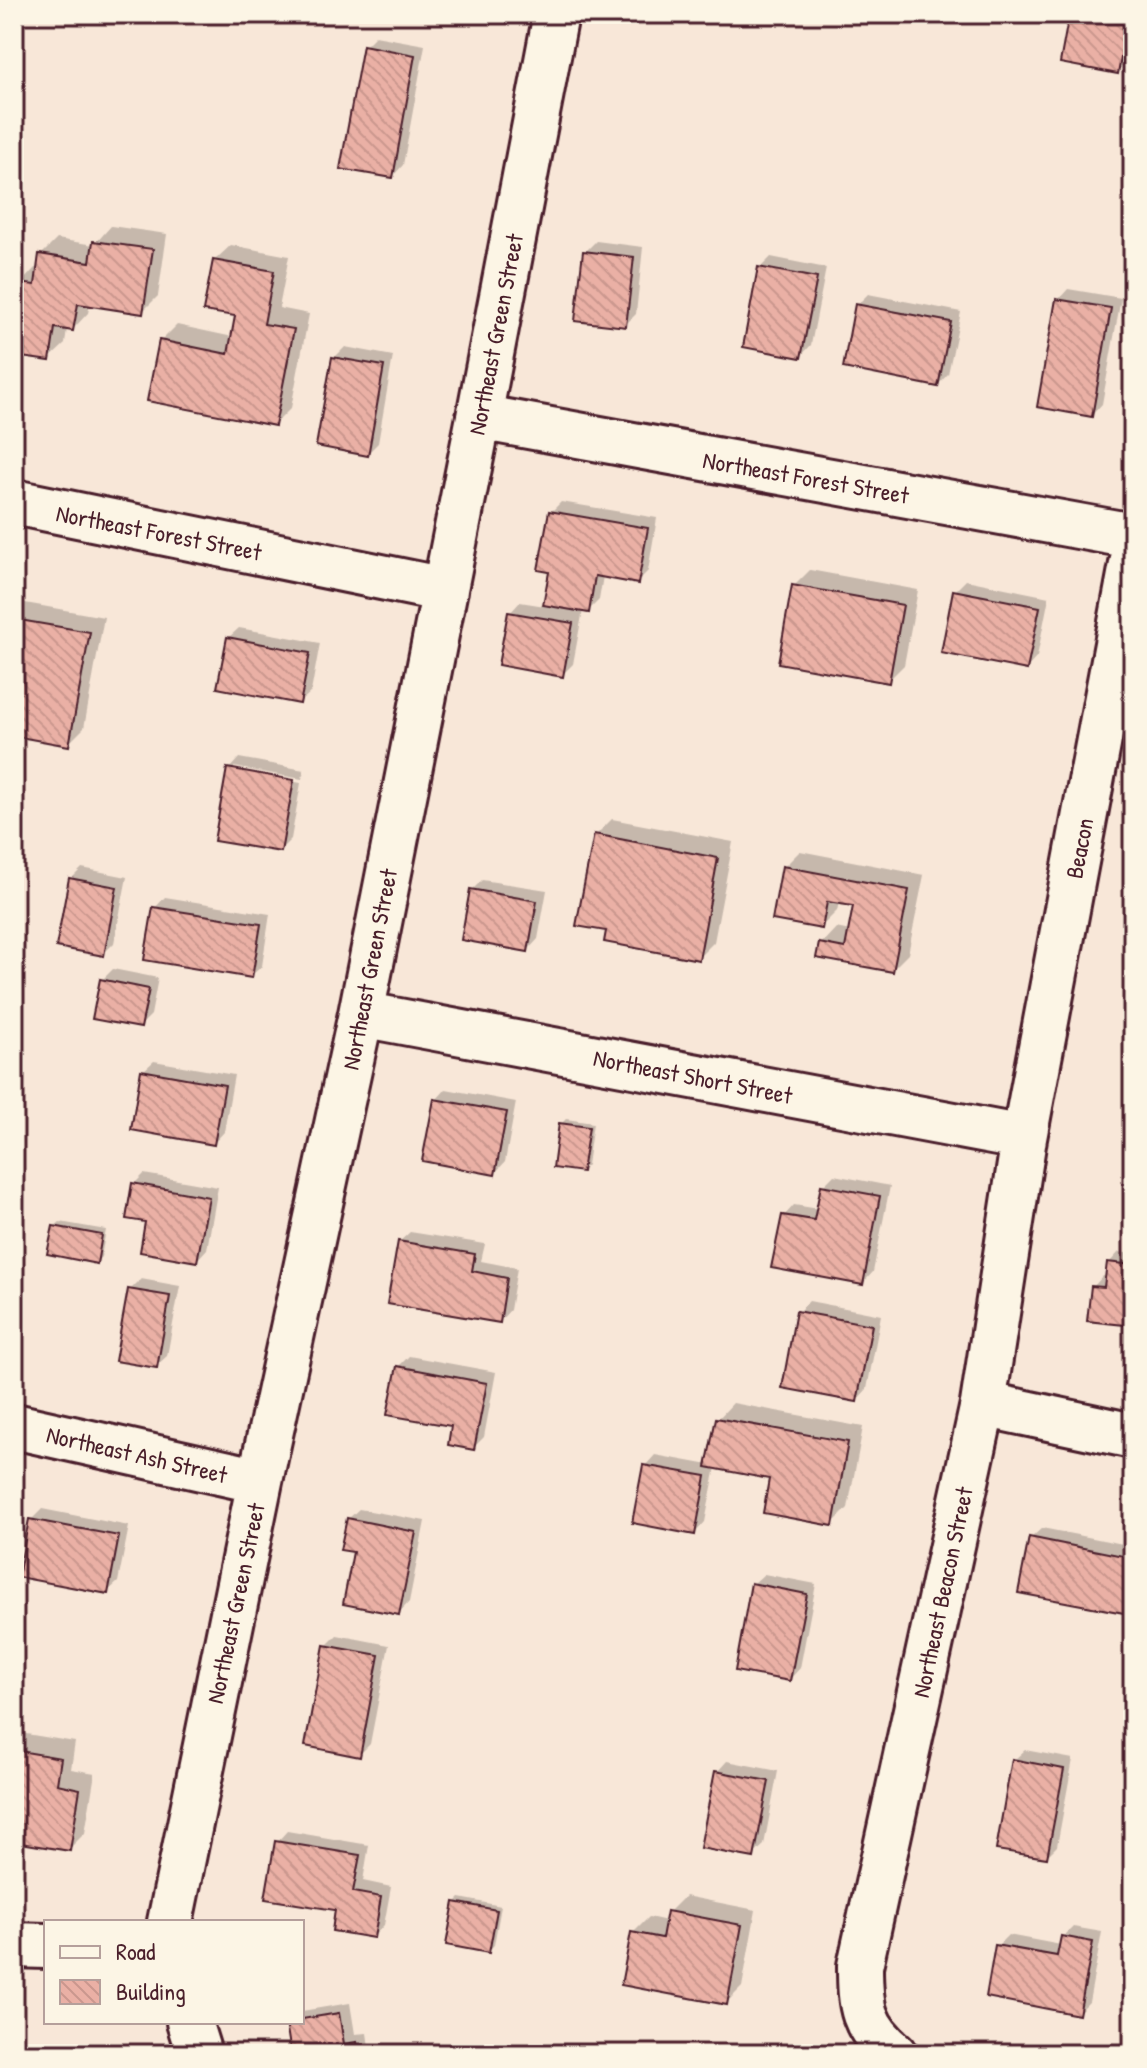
<svg xmlns="http://www.w3.org/2000/svg" width="1147" height="2068" viewBox="0 0 1147 2068" font-family="'Patrick Hand',sans-serif">
	<style>
		.shadow { fill: #0003 }
		.building { fill: url(#building-back-hatch); stroke: #4a1f2b; stroke-width: 2 }
		.lines { fill: none; stroke-linecap: round; stroke-linejoin: round }
		.minor-casing { stroke: #4a1f2b; stroke-width: 50 }
		.minor { stroke: #fcf5e5; stroke-width: 44 }
		.labels { text-anchor: middle; dominant-baseline: central; stroke-width: 7; stroke-linejoin: round; paint-order: stroke }
		.street-label { font-size: 24px; fill: #4a1f2b; stroke: #fcf5e5 }
	</style>
	<defs>
		<pattern id="building-back-hatch" width="6" height="6" patternUnits="userSpaceOnUse" patternTransform="scale(2)"><rect width="6" height="6" fill="#eab0a5"/><path d="M-1 5l2 2M0 0l6 6M5-1l2 2" fill="none" stroke="#ca978e"/></pattern>
	</defs>
	<rect width="100%" height="100%" fill="#f8e7d8"/>
	<filter id="ink" filterUnits="userSpaceOnUse"><feTurbulence type="fractalNoise" baseFrequency=".0125" numOctaves="2"/><feDisplacementMap in="SourceGraphic" scale="16" xChannelSelector="R" yChannelSelector="G"/><feConvolveMatrix kernelMatrix="1 2 1 2 8 2 1 2 1" color-interpolation-filters="sRGB"/></filter>
	<g filter="url(#ink)">
		<!-- shadow -->
		<path class="shadow" d="M1071 14H1133V33L1128 61 1117 71Z
			M375 36 425 45 403 165 393 176 365 46Z
			M111 226 167 234 158 296 142 312 90 304 88 313 73 329 67 328 65 344 49 359 14 354V320L20 284 35 268 39 269 41 255 57 239 94 245Z
			M596 241 643 247 636 314 625 325 585 252Z
			M231 245 289 256 279 308 309 314 291 408 275 424 161 341 177 325 233 337 237 315 215 260Z
			M771 257 826 268 811 345 801 356 760 268Z
			M1068 289 1121 298 1102 404 1092 415 1058 300Z
			M868 294 961 312 948 374 938 385 857 305Z
			M345 347 393 356 378 443 367 454 334 358Z
			M561 502 657 518 648 571 637 582 603 576 599 600 588 611 583 610 573 664 563 674 510 613 520 602 545 606 551 570V512Z
			M810 570 918 590 904 665 888 681 794 586Z
			M966 580 1049 597 1037 657 1027 668 955 591Z
			M14 601 104 617 84 728 68 744 14 734Z
			M239 628 320 643 311 692 300 702 228 638Z
			M239 758 304 770 302 779 234 767V771L301 783 291 839 280 850 229 769Z
			M612 819 733 842 714 942 698 958 608 930 596 835Z
			M800 851 924 875 908 954 892 970 821 944 836 928 850 931 855 905 839 902 837 911 821 927 784 867Z
			M82 868 127 877 114 943 104 953 71 879Z
			M482 880 547 890 538 939 528 950 472 890Z
			M165 897 270 914 262 966 251 976 155 908Z
			M113 969 158 978 151 1015 140 1026 102 980Z
			M154 1061 234 1075 224 1132 214 1143 143 1071Z
			M446 1089 516 1102 505 1162 495 1173 436 1100Z
			M566 1119 593 1123 587 1165 582 1170 561 1124Z
			M144 1174 218 1187 207 1249 197 1260 147 1220 134 1184Z
			M834 1175 890 1186 873 1272 863 1283 784 1216 794 1205 819 1209 823 1186Z
			M60 1222 106 1230 101 1257 96 1262 55 1226Z
			M410 1232 485 1244 481 1261 517 1268 510 1310 500 1321 399 1242Z
			M1119 1252 1133 1254V1324L1093 1287 1103 1276 1107 1277 1109 1263Z
			M141 1279 180 1286 167 1356 156 1366 130 1290Z
			M809 1301 881 1315 867 1389 857 1400 798 1312Z
			M409 1356 496 1372 484 1437 473 1448 398 1367Z
			M733 1403 863 1427 848 1508 832 1524 771 1477 716 1467 705 1522 695 1533 645 1466 655 1455 709 1465 718 1419Z
			M42 1509 129 1526 118 1582 107 1592 31 1520Z
			M359 1509 425 1521 409 1602 399 1613 356 1550 348 1519Z
			M1042 1528 1133 1546V1601L1123 1611 1031 1538Z
			M764 1574 816 1584 800 1668 790 1679 753 1584Z
			M337 1635 389 1645 370 1744 360 1754 326 1646Z
			M14 1732 75 1742 71 1769 95 1773 85 1833 69 1849 14 1840Z
			M1025 1750 1073 1759 1057 1846 1047 1856 1014 1760Z
			M727 1761 778 1771 764 1845 753 1855 717 1772Z
			M287 1831 369 1845 363 1881 391 1887 384 1925 374 1936 337 1909 277 1842Z
			M685 1896 756 1910 742 1987 726 2003 633 1933 649 1917 667 1921 669 1912Z
			M460 1898 501 1906 494 1945 489 1950 455 1903Z
			M1073 1927 1102 1932 1089 2002 1078 2013 997 1946 1008 1935 1061 1945 1063 1937Z
			M350 2003 355 2034 367 2033 370 2054H293L302 2022V2011Z"/>
		<!-- building -->
		<path class="building" d="M1069 14H1129L1118 74 1060 63Z
			M363 45 415 55 393 178 340 169Z
			M93 241 153 249 143 314 78 304 73 331 55 328 50 361 14 356V307L18 283 35 285 39 254 90 262Z
			M583 251 634 257 626 327 575 321Z
			M213 260 274 271 264 324 294 329 275 426 147 401 159 340 228 354 235 316 203 311Z
			M758 267 817 278 801 358 743 347Z
			M1056 299 1111 308 1092 417 1037 407Z
			M855 304 951 322 938 387 843 368Z
			M332 357 384 366 368 456 316 446Z
			M549 511 648 528 638 584 595 576 589 613 543 605 549 572 538 570Z
			M792 585 903 605 889 683 778 663Z
			M953 590 1040 607 1027 670 941 653Z
			M508 612 573 623 563 677 498 665Z
			M14 619 90 632 69 746 14 736Z
			M227 637 310 653 300 704 217 688Z
			M227 768 294 780 281 852 214 841Z
			M594 834 718 858 699 960 604 942 606 931 576 926Z
			M782 866 909 890 893 972 816 958 819 943 845 948 853 906 827 902 822 929 772 920Z
			M69 878 117 887 104 956 56 947Z
			M470 889 537 901 528 952 461 940Z
			M153 907 261 924 252 978 144 960Z
			M100 979 149 989 141 1028 92 1019Z
			M141 1070 225 1085 214 1145 131 1130Z
			M434 1099 507 1112 495 1175 422 1161Z
			M559 1123 589 1127 582 1172 553 1168Z
			M132 1183 209 1197 197 1262 140 1252 145 1222 126 1219Z
			M821 1185 880 1196 863 1285 771 1268 782 1215 814 1220Z
			M53 1226 102 1235 97 1264 47 1254Z
			M398 1241 475 1254 472 1271 507 1278 500 1323 387 1304Z
			M1107 1262 1133 1265V1326L1087 1321 1091 1286 1104 1287Z
			M128 1289 170 1296 157 1368 115 1361Z
			M796 1311 872 1325 857 1402 782 1388Z
			M397 1366 487 1383 474 1450 448 1445 451 1426 387 1415Z
			M716 1418 848 1442 833 1526 763 1513 769 1479 706 1467Z
			M643 1465 706 1476 695 1535 632 1523Z
			M347 1518 416 1532 399 1615 343 1604 353 1552 340 1550Z
			M29 1519 119 1536 108 1594 18 1577Z
			M1029 1537 1133 1558 1124 1613 1018 1593Z
			M751 1583 807 1594 790 1681 735 1671Z
			M324 1645 379 1655 360 1757 305 1746Z
			M14 1750 61 1758 57 1784 80 1789 70 1851 14 1842Z
			M1012 1759 1064 1769 1047 1858 996 1850Z
			M715 1771 769 1781 754 1858 700 1848Z
			M275 1841 360 1855 353 1892 381 1897 374 1938 332 1931 335 1910 265 1899Z
			M454 1902 497 1910 489 1953 446 1945Z
			M667 1911 742 1925 727 2005 621 1985 631 1932 662 1938Z
			M1061 1936 1093 1942 1079 2015 986 1997 995 1945 1057 1956Z
			M339 2013 344 2044 357 2042 359 2054H291L286 2022H302V2019Z"/>
		<g class="lines">
			<defs>
				<path id="minor" d="M479 417 1133 536
					M14 502 445 590
					M361 1014 1024 1138
					M983 1404 1133 1436
					M14 1426 260 1481
					M170 1922 260 1481 361 1014 479 417 556 14
					M14 1945 46 1946
					M189 2022 199 2054
					M895 2054C862 2027 860 2006 860 1966L983 1404 1024 1138 1133 559"/>
			</defs>
			<!-- minor casing -->
			<use href="#minor" class="minor-casing"/>
			<!-- minor -->
			<use href="#minor" class="minor"/>
		</g>
	</g>
	<g class="labels">
		<!-- street labels -->
		<g class="street-label">
			<text transform="translate(495 334) rotate(-79)">Northeast Green Street</text>
			<text transform="translate(806 477) rotate(10)">Northeast Forest Street</text>
			<text transform="translate(159 532) rotate(11)">Northeast Forest Street</text>
			<text transform="translate(1079 848) rotate(-79)">Beacon</text>
			<text transform="translate(369 969) rotate(-79)">Northeast Green Street</text>
			<text transform="translate(693 1076) rotate(11)">Northeast Short Street</text>
			<text transform="translate(137 1454) rotate(13)">Northeast Ash Street</text>
			<text transform="translate(942 1592) rotate(-78)">Northeast Beacon Street</text>
			<text transform="translate(235 1603) rotate(-78)">Northeast Green Street</text>
		</g>
	</g>
	<!-- margin -->
	<rect width="1147" height="2068" fill="none" stroke="#fcf5e5" stroke-width="48"/>
	<rect x="24" y="24" width="1099" height="2020" fill="none" stroke="#4a1f2b" stroke-width="3" filter="url(#ink)"/>
	<!-- legend -->
	<rect x="44" y="1920" width="260" height="104" fill="#fcf5e5" stroke="#b59f9b" stroke-width="2"/>
	<rect x="60" y="1946" width="40" height="12" fill="#fcf5e5" stroke="#b59f9b" stroke-width="2"/>
	<text x="116" y="1960" font-size="24" fill="#4a1f2b">Road</text>
	<rect x="60" y="1980" width="40" height="24" fill="url(#building-back-hatch)" stroke="#b59f9b" stroke-width="2"/>
	<text x="116" y="2000" font-size="24" fill="#4a1f2b">Building</text>
</svg>
